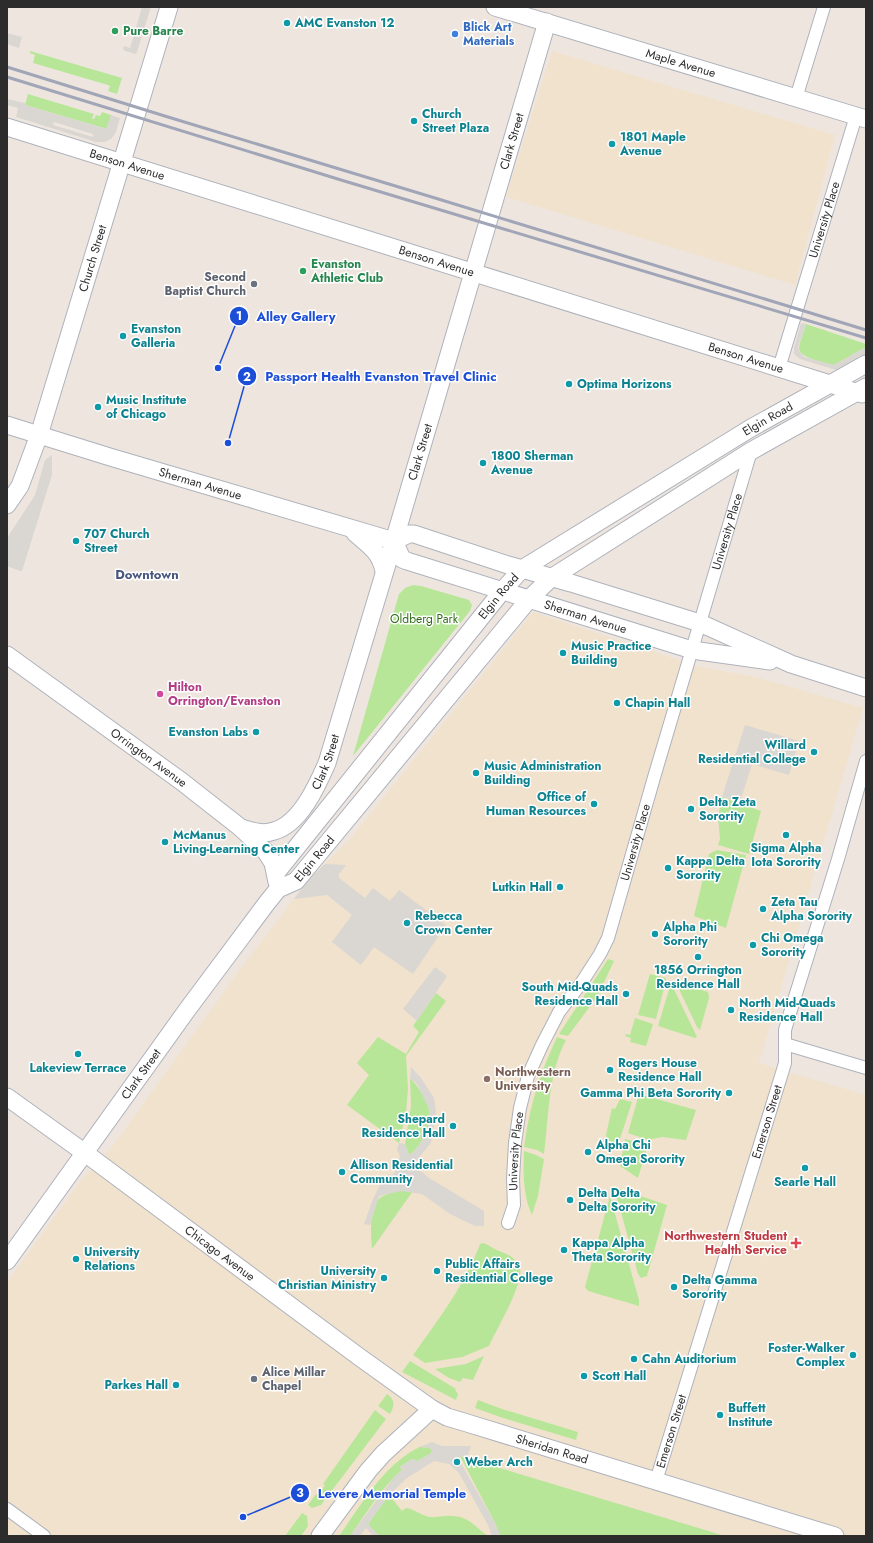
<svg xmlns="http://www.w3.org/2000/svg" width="873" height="1543" viewBox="0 0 873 1543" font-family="Jost,sans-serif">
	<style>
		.education { fill: #f0e2cd }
		.green { fill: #b8e699 }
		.plaza { fill: #dad6d1; fill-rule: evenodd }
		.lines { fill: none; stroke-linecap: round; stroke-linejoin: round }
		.street-casing { stroke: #aeb2bc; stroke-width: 14 }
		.secondary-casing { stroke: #aeb2bc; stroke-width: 19 }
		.street { stroke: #fff; stroke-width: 12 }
		.secondary { stroke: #fff; stroke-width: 17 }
		.rail { stroke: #a0a5b7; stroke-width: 3 }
		.culture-dot { fill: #0f9aa8; stroke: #fff; stroke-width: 1.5 }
		.leisure-dot { fill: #2e9e5b; stroke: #fff; stroke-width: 1.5 }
		.shop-dot { fill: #3f7fe0; stroke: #fff; stroke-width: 1.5 }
		.worship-dot { fill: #6b7280; stroke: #fff; stroke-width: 1.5 }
		.hotel-dot { fill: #d1479c; stroke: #fff; stroke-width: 1.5 }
		.education-dot { fill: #8d6e63; stroke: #fff; stroke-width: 1.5 }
		.health-dot { fill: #e0444e; stroke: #fff; stroke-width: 1.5 }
		.labels { text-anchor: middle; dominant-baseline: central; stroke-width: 3; stroke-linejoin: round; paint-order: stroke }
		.culture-label { font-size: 12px; font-weight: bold; fill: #0d838f; stroke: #fff; text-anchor: start }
		.shop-label { font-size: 12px; font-weight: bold; fill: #366cbe; stroke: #fff; text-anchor: start }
		.leisure-label { font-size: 12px; font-weight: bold; fill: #27864d; stroke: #fff; text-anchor: start }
		.street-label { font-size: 12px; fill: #2c2c2c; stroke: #fff }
		.worship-label { font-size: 12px; font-weight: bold; fill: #5b616d; stroke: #fff; text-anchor: end }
		.park-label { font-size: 12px; fill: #2f6d18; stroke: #fff }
		.hotel-label { font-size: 12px; font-weight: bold; fill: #b23c85; stroke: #fff; text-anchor: start }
		.education-label { font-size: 12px; font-weight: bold; fill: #785e54; stroke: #fff; text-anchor: start }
		.health-label { font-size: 12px; font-weight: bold; fill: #be3a42; stroke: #fff; text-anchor: end }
		.neighbourhood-label { font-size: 13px; font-weight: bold; fill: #4a577f; stroke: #fff }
		.leader { fill: none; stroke: #1d4ed8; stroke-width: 1.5 }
		.callout-dot { fill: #1d4ed8; stroke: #fff; stroke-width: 1.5 }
		.mark-label { font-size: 12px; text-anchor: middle; font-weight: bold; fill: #fff }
		.callout-label { font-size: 13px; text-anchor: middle; font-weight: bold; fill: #1d4ed8; stroke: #fff; stroke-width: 3; stroke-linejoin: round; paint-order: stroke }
	</style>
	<rect width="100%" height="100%" fill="#eee6de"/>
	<!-- education -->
	<path class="education" d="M552 51 835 135 795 285 506 197Z
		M533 612 700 667 756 677 863 708 759 1063 866 1095V1536H7V1282L80 1182 115 1143 238 972 308 880 350 839Z"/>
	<!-- green -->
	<path class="green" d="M30 51 122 78 117 94 108 91 110 86 108 85 33 63 35 55 30 53Z
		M28 94 94 114 92 119H94L96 115 100 116 102 112 111 115 107 129 25 105Z
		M806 324 866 344V347L834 365C826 363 798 358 799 348 799 344 804 330 806 324Z
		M413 585 421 586 469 600 472 605 470 611 353 756 399 594 405 588Z
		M722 797 761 811 749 854 718 845 720 839 718 817Z
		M717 850 746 855 726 928 694 916 709 854Z
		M608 959 614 961 597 997 568 1036 559 1034Z
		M650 974 666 978V981L656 1019 638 1015Z
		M671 983 697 1037 695 1038 658 1026Z
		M681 983 708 992 709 998 700 1030 697 1027 678 987Z
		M436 993 446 1001 406 1056 408 1089 406 1113 399 1143 347 1105 369 1075 357 1063 378 1037 406 1054 419 1032 413 1026Z
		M635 1018 653 1024 646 1046 630 1042 631 1038 625 1036 626 1034 630 1035Z
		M557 1037 566 1040C548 1074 549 1116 544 1154L537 1150 524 1147 525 1141C530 1104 541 1071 557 1037Z
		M410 1078C418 1086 426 1098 429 1109 433 1123 421 1148 409 1155L405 1144 411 1106Z
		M639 1094 696 1110 686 1140 662 1137 648 1140 628 1133Z
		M620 1099 632 1102 618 1145 607 1140 606 1135 612 1108 615 1109Z
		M625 1139 645 1144 646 1151 638 1178 620 1166Z
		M524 1151 536 1155 544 1159 538 1196 532 1215C523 1196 523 1172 524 1151Z
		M614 1187 667 1205 647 1276 641 1278 638 1274Z
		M396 1191H413L372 1249C371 1235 368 1206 381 1197 385 1195 391 1193 396 1191Z
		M610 1196 639 1300V1306L588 1291 585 1287Z
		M483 1243C488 1244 492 1248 497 1250 507 1254 516 1257 520 1268 524 1284 496 1330 489 1346L462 1357 425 1363 413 1355C438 1320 465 1285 480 1244Z
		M484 1356 473 1380 463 1378 460 1382 449 1378 435 1369 466 1364Z
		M410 1361 456 1389 455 1390 458 1394 456 1400 402 1372Z
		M387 1394C395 1399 395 1406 390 1414L378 1406Z
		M478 1400 502 1409 578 1432 576 1440 500 1417 475 1408Z
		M375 1410 386 1419 321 1505 312 1508 308 1505 316 1494 318 1495 325 1485 323 1484Z
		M422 1446 423 1448 428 1447 431 1449 432 1451 430 1454 417 1461 412 1459 400 1467 402 1470C381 1488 366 1514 350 1536H339C362 1504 384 1463 422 1446Z
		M460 1456 725 1536H500L495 1523Z
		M389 1495 402 1511 406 1508C414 1509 419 1514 426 1516 434 1519 443 1515 451 1516 470 1516 474 1527 488 1536H401L400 1535 398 1536H379L368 1524Z
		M302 1513 307 1516 308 1526 301 1536H285Z"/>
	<!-- plaza -->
	<path class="plaza" d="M142 7H151L137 52 135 54 123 50 124 46 130 48Z
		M7 33 22 37 19 48 7 44Z
		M7 99 25 103V105L106 129 111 115 120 118 116 132 111 139 105 142H96L16 117 18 108 7 105ZM54 122 93 134V137L53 125Z
		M801 323 806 324 798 347 799 351 804 357 834 365 866 347V355L836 370 800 359 794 354V348Z
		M52 455V475L22 571H20L7 566V538L35 495 45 460Z
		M745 725 799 741 789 775 752 764 740 802 722 797Z
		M325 864 346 865 339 874V878L365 898 373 888 390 901 399 890 446 925 413 974 374 947 361 965 332 942 352 915 327 895 294 899 308 880Z
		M435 967 447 976 417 1021 403 1009Z
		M411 1067 421 1078 434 1098 436 1112 431 1143 416 1161V1167L429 1178 484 1211V1226H475L450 1214 422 1194 401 1191 379 1196 370 1225 364 1224 373 1199 381 1183 387 1175 394 1174 400 1156 397 1150 399 1143 405 1144 409 1155 414 1152 427 1133 430 1111 417 1084 410 1078Z
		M432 1442 442 1446H471L467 1457 460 1456 459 1460 495 1523 501 1536H492L488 1525 459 1473 449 1464 434 1461 407 1478 389 1495 368 1524 379 1536H373L366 1528 360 1536H350L385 1489 394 1477 402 1470 400 1467 412 1459 417 1461 430 1454 432 1451 431 1449 428 1447 423 1448 422 1446Z"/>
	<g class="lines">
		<defs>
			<g id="street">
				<path d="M796 98 824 7"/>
				<path id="s1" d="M779 368 856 116"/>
				<path d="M785 1044 866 1068"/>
				<path id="s2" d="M508 1223 514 1205 513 1179 515 1143 520 1108 528 1076 542 1045 559 1012 582 982 600 954 608 938 655 774 751 451"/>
				<path id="s3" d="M656 1481 782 1073 785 1063V1030L790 1013 838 859 866 761"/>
				<path d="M7 1509 44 1536"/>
			</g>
			<g id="secondary">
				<path id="s4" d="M495 7 866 119"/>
				<path id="s5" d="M7 127 862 394"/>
				<path id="s6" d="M7 425 110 457 394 541 409 534H414L508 565 571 583 700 623 791 664 866 688"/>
				<path id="s7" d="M7 505 20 486 39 435 169 7"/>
				<path d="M355 533C370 546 380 552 384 571"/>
				<path id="s8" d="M394 541 402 559 407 561 692 650 770 661"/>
				<path id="s9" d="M7 655 181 781 241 828 266 852 273 863 277 882"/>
				<path id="s10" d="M241 828C251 831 263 835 274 831 300 824 317 786 327 763L394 541 547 22"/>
				<path id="s11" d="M276 873 503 590 522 569 751 428 866 364"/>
				<path id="s12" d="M7 1097 85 1153 358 1356 432 1409 447 1417 467 1423 835 1536"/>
				<path id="s13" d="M7 1261 187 1010 266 904 278 889 296 881 530 598 551 578 751 451 866 387"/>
				<path d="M320 1536 368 1471 383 1454 432 1409"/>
			</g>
		</defs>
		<!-- street casing -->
		<use href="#street" class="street-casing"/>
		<!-- secondary casing -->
		<use href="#secondary" class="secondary-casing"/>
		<!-- street -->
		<use href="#street" class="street"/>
		<!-- secondary -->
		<use href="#secondary" class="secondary"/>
		<!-- rail -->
		<path class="rail" d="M7 67 168 117 435 198 866 330
			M7 77 341 180 866 338"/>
	</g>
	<!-- markers -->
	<g class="culture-dot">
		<circle cx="287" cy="23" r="4"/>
		<circle cx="414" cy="121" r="4"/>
		<circle cx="612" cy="144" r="4"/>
		<circle cx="123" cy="336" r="4"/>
		<circle cx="569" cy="384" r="4"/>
		<circle cx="98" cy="407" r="4"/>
		<circle cx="483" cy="463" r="4"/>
		<circle cx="76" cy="541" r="4"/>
		<circle cx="563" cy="653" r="4"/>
		<circle cx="617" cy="703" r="4"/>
		<circle cx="256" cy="732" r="4"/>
		<circle cx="814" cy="752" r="4"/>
		<circle cx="476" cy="773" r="4"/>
		<circle cx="594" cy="804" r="4"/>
		<circle cx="691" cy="809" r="4"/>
		<circle cx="786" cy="835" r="4"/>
		<circle cx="165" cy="842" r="4"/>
		<circle cx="668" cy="868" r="4"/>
		<circle cx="560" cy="887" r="4"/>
		<circle cx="763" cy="909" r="4"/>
		<circle cx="407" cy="923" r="4"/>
		<circle cx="655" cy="934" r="4"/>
		<circle cx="753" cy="945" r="4"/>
		<circle cx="698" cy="957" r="4"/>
		<circle cx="626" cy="994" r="4"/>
		<circle cx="731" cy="1010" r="4"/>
		<circle cx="78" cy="1054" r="4"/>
		<circle cx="610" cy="1070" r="4"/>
		<circle cx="729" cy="1093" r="4"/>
		<circle cx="453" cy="1126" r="4"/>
		<circle cx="588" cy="1152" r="4"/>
		<circle cx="805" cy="1168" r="4"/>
		<circle cx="342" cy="1172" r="4"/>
		<circle cx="570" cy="1200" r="4"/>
		<circle cx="564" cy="1250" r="4"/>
		<circle cx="76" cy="1259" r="4"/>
		<circle cx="437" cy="1271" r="4"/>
		<circle cx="384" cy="1278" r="4"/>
		<circle cx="674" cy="1287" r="4"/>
		<circle cx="853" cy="1355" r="4"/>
		<circle cx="634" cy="1359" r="4"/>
		<circle cx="584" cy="1376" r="4"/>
		<circle cx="176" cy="1385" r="4"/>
		<circle cx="720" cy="1415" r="4"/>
		<circle cx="457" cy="1462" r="4"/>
	</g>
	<g class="leisure-dot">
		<circle cx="115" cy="31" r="4"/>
		<circle cx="303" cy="271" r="4"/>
	</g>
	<circle class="shop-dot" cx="455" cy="34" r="4"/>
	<g class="worship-dot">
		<circle cx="254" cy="284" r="4"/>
		<circle cx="254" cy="1379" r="4"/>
	</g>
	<circle class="hotel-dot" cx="160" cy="694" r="4"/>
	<circle class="education-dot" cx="487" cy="1079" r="4"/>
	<path class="health-dot" d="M794 1237h4v4h4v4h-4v4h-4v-4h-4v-4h4z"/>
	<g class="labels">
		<!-- culture labels -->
		<g class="culture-label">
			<text x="295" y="23">AMC Evanston 12</text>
			<text x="422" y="114">Church<tspan x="422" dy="14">Street Plaza</tspan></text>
			<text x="620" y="137">1801 Maple<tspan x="620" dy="14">Avenue</tspan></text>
			<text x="131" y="329">Evanston<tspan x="131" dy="14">Galleria</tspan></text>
			<text x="577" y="384">Optima Horizons</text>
			<text x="106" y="400">Music Institute<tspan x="106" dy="14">of Chicago</tspan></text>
			<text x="491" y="456">1800 Sherman<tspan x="491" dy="14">Avenue</tspan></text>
			<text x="84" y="534">707 Church<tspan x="84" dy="14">Street</tspan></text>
			<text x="571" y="646">Music Practice<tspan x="571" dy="14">Building</tspan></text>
			<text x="625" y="703">Chapin Hall</text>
			<text x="248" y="732" text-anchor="end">Evanston Labs</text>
			<text x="806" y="745" text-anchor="end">Willard<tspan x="806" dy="14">Residential College</tspan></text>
			<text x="484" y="766">Music Administration<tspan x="484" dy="14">Building</tspan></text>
			<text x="586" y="797" text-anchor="end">Office of<tspan x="586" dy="14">Human Resources</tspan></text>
			<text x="699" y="802">Delta Zeta<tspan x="699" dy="14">Sorority</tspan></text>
			<text x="173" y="835">McManus<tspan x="173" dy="14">Living-Learning Center</tspan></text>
			<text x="786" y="848" text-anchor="middle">Sigma Alpha<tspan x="786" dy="14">Iota Sorority</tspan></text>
			<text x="676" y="861">Kappa Delta<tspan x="676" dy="14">Sorority</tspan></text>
			<text x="552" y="887" text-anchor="end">Lutkin Hall</text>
			<text x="771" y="902">Zeta Tau<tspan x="771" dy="14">Alpha Sorority</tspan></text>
			<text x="415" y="916">Rebecca<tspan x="415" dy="14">Crown Center</tspan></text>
			<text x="663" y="927">Alpha Phi<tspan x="663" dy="14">Sorority</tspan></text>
			<text x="761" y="938">Chi Omega<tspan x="761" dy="14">Sorority</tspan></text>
			<text x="698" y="970" text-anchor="middle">1856 Orrington<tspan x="698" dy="14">Residence Hall</tspan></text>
			<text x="618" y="987" text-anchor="end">South Mid-Quads<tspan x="618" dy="14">Residence Hall</tspan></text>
			<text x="739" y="1003">North Mid-Quads<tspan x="739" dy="14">Residence Hall</tspan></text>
			<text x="618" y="1063">Rogers House<tspan x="618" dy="14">Residence Hall</tspan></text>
			<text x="78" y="1068" text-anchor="middle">Lakeview Terrace</text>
			<text x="721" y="1093" text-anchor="end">Gamma Phi Beta Sorority</text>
			<text x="445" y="1119" text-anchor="end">Shepard<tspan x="445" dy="14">Residence Hall</tspan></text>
			<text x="596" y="1145">Alpha Chi<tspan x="596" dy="14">Omega Sorority</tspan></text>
			<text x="350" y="1165">Allison Residential<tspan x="350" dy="14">Community</tspan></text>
			<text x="805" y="1182" text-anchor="middle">Searle Hall</text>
			<text x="578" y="1193">Delta Delta<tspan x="578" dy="14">Delta Sorority</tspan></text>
			<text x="572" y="1243">Kappa Alpha<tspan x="572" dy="14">Theta Sorority</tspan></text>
			<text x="84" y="1252">University<tspan x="84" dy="14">Relations</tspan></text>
			<text x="445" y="1264">Public Affairs<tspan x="445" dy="14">Residential College</tspan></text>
			<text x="376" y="1271" text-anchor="end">University<tspan x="376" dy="14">Christian Ministry</tspan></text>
			<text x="682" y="1280">Delta Gamma<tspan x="682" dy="14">Sorority</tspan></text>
			<text x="845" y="1348" text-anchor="end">Foster-Walker<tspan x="845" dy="14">Complex</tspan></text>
			<text x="642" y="1359">Cahn Auditorium</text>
			<text x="592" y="1376">Scott Hall</text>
			<text x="168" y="1385" text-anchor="end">Parkes Hall</text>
			<text x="728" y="1408">Buffett<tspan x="728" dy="14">Institute</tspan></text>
			<text x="465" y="1462">Weber Arch</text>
		</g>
		<!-- shop labels -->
		<g class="shop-label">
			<text x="463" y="27">Blick Art<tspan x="463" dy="14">Materials</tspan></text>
		</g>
		<!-- leisure labels -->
		<g class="leisure-label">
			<text x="123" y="31">Pure Barre</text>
			<text x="311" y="264">Evanston<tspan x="311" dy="14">Athletic Club</tspan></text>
		</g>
		<!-- street labels -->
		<g class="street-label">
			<text stroke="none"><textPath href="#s4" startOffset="194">Maple Avenue</textPath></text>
			<text stroke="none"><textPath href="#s10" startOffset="771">Clark Street</textPath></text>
			<text stroke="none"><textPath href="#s5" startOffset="126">Benson Avenue</textPath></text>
			<text stroke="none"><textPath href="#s1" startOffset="155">University Place</textPath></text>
			<text stroke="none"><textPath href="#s7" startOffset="262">Church Street</textPath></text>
			<text stroke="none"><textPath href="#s5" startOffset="450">Benson Avenue</textPath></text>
			<text stroke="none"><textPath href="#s5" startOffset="774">Benson Avenue</textPath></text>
			<text stroke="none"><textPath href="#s11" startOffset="679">Elgin Road</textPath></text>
			<text stroke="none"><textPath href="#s10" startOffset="447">Clark Street</textPath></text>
			<text stroke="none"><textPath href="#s6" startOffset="202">Sherman Avenue</textPath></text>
			<text stroke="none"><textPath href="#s2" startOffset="733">University Place</textPath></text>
			<text stroke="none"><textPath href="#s11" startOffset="355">Elgin Road</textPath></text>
			<text stroke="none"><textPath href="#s8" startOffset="212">Sherman Avenue</textPath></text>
			<text stroke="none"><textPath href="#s9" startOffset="175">Orrington Avenue</textPath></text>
			<text stroke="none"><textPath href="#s10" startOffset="123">Clark Street</textPath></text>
			<text stroke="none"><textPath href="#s2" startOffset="409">University Place</textPath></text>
			<text stroke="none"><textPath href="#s13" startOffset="509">Elgin Road</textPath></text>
			<text stroke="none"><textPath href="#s13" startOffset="230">Clark Street</textPath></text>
			<text stroke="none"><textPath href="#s3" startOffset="376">Emerson Street</textPath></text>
			<text stroke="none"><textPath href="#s2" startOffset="73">University Place</textPath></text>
			<text stroke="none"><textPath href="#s12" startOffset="264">Chicago Avenue</textPath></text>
			<text stroke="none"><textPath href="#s3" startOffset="52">Emerson Street</textPath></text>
			<text stroke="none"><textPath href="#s12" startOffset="654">Sheridan Road</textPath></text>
		</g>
		<!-- worship labels -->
		<g class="worship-label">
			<text x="246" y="277">Second<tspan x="246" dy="14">Baptist Church</tspan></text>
			<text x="262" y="1372" text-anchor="start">Alice Millar<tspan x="262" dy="14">Chapel</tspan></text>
		</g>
		<!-- park labels -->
		<g class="park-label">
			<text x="424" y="619">Oldberg Park</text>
		</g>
		<!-- hotel labels -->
		<g class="hotel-label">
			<text x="168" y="687">Hilton<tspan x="168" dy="14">Orrington/Evanston</tspan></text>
		</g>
		<!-- education labels -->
		<g class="education-label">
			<text x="495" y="1072">Northwestern<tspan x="495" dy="14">University</tspan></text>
		</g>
		<!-- health labels -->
		<g class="health-label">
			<text x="787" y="1236">Northwestern Student<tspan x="787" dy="14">Health Service</tspan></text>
		</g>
		<!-- neighbourhood labels -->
		<g class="neighbourhood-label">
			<text x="147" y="574">Downtown</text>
		</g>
	</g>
	<!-- callouts -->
	<path class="leader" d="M218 368L239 316M228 443L247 376M243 1517L300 1493"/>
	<g class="callout-dot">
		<circle cx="218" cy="368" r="4"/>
		<circle cx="228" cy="443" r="4"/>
		<circle cx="243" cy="1517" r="4"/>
		<circle cx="239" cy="316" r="10"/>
		<circle cx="247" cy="376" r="10"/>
		<circle cx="300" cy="1493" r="10"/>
	</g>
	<g class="mark-label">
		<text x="239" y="320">1</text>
		<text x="247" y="381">2</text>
		<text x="300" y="1497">3</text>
	</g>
	<g class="callout-label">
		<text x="296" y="321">Alley Gallery</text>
		<text x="381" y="381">Passport Health Evanston Travel Clinic</text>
		<text x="392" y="1498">Levere Memorial Temple</text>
	</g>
	<!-- border -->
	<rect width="873" height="1543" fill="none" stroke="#2c2c2c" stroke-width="16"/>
</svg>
